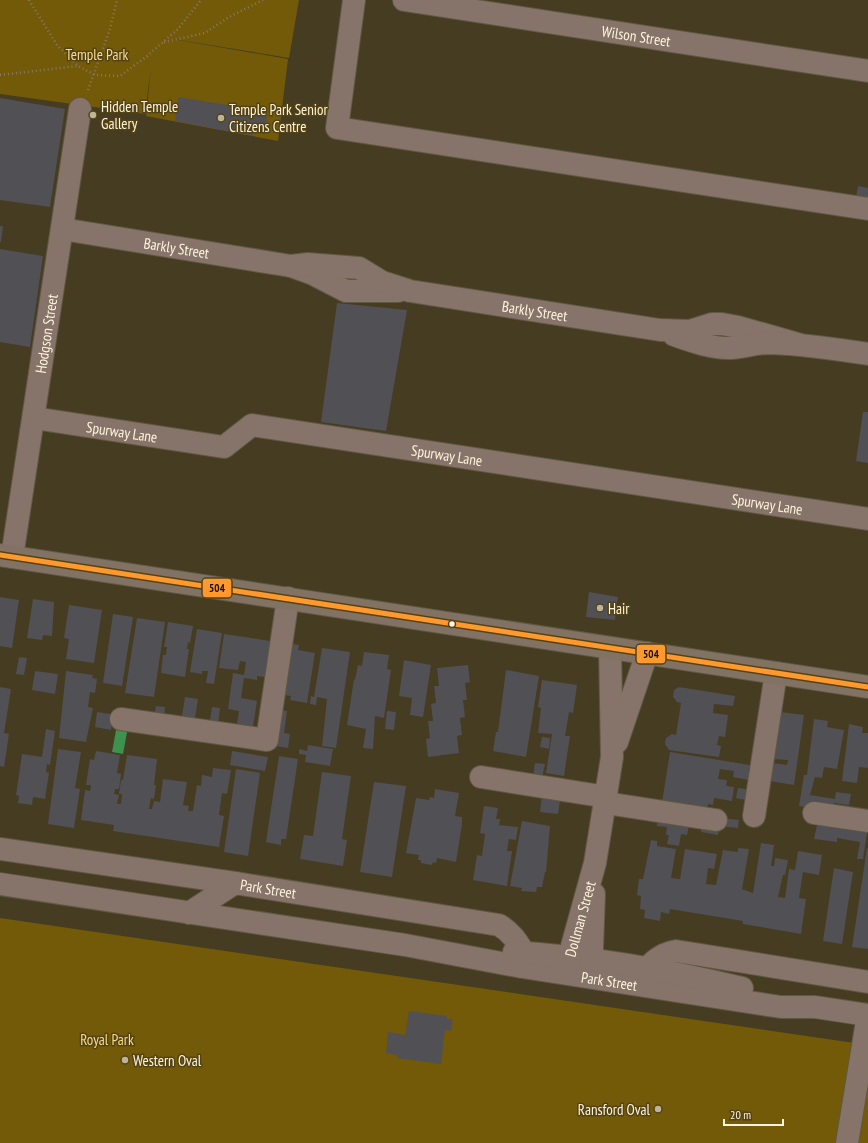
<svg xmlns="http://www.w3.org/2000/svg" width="868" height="1143" viewBox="0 0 868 1143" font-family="'PT Sans Narrow',sans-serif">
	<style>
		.green { fill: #735a08 }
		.water { fill: #3d9250 }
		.building { fill: #515055 }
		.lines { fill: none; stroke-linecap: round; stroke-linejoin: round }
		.minor-casing { stroke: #605842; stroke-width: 24 }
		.major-casing { stroke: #605842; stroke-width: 24 }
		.path { stroke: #87786d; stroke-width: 2.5; stroke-dasharray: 1 3; stroke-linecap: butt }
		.minor { stroke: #867369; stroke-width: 22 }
		.major { stroke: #817263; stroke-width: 22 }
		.bus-1-casing { stroke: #534314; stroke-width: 8 }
		.bus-1 { stroke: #ff982d; stroke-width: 5 }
		.poi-dot { fill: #bdb49b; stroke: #534314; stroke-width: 1.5 }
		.bus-dot { fill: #fef4dc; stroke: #534314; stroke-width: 1.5 }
		.labels { text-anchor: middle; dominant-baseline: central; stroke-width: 3; stroke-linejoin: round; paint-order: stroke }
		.street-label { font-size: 15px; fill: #fef4dc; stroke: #534314 }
		.park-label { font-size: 15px; fill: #f8db90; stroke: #534314 }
		.poi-label { font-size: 15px; fill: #fef4dc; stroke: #534314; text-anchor: start }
		.line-badge { stroke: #534314; stroke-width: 1.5 }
		.pale-badge-label { font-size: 11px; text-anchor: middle; font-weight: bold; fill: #111 }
	</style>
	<rect width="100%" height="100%" fill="#453c22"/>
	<!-- green -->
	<path class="green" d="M0 0H299L289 58 155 36 288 59 278 141 146 116 151 68 145 114 0 94Z
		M0 918 868 1045V1143H0Z"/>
	<!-- water -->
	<path class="water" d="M117 725 128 727 123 754 112 752Z"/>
	<!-- building -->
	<path class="building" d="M178 97 240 107V109L267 115 266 130 254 127 253 136 175 121Z
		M0 98 65 109 50 207 0 200Z
		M858 186 868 188V204L855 202Z
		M0 226H3L1 242H0Z
		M0 249 43 256 30 347 0 342Z
		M337 303 407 310 386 431 321 422Z
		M863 412H868V463L856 461Z
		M589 592 618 597 615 620 586 617Z
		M0 597 19 600 12 648 0 646Z
		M33 599 54 602 52 636 43 635 42 640 27 638Z
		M69 605 102 610 94 663 66 659 69 639 64 638Z
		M113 614 133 617 122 686 103 683Z
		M137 618 165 622 154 697 125 693Z
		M168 622 193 626 190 643 188 642 187 649H189L185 677 161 673 163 655H166L167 647H164Z
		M197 629 222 633 214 684 206 683 208 671H202V674L190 672Z
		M224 634 277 642 272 678 257 676V680L244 678 241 698 257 701 252 733 236 730 239 711 228 709 233 673 244 675 246 662 240 661 238 670 219 668Z
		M285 643 299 645 298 650 315 653 307 703 290 700 291 696 278 694Z
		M322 648 350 652 336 748 322 746 327 699 317 697 316 705 310 704 311 696 314 697Z
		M364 652 389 655 387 669 391 670 384 718 375 716 373 749 363 748 366 729 347 725 354 679 355 680 358 665 362 666Z
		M19 657 27 658 24 675 16 674Z
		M404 660 431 665 423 717 410 715 412 698 399 696Z
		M468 665 470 682 465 683 467 700H463L465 717 460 718 462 735 457 736 459 753 428 757 426 739 430 738 428 721H433L431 704 436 703 434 686H439L437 668Z
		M506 670 539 676 526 757 493 751 496 732H498Z
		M35 671 58 674 55 694 32 690Z
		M66 671 93 675 92 678 97 679 95 693 90 692 88 707 93 708 86 742 59 738Z
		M542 680 577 685 573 713 569 712 565 736H570L564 776 546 773 552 734 538 733 541 708 538 707Z
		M0 687 11 689 4 733 9 734 4 767 0 766Z
		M679 687 735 696 733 706 714 704 713 713 728 715 725 737 719 736 717 745 721 746 719 757 669 750 665 744 666 738 672 734 676 735 681 703 677 702 673 697 674 690Z
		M185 697 198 699 194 724 181 722Z
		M156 706 165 707 164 719 154 718Z
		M212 707 220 708 218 724 209 727Z
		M275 709 287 711 284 733 290 734 288 748 270 745Z
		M387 711 396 712 394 730 385 729Z
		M97 712 117 715 112 723 111 730 95 727Z
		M780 712 804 715 794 785 770 781 772 763 787 765 788 760 773 759Z
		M814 719 828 721 827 727 844 730 837 769 824 767 822 778 815 777 810 795 835 799 836 792 851 794 849 805 834 803 833 811 799 806 804 775H807Z
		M849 724 863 727 862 733H868V768L859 767 857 783 842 781Z
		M46 729 55 731 50 765 47 764 46 772 49 773 45 799 33 797 32 805 18 803 19 796 16 795 22 754 42 757Z
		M542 737 550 738 549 749 540 747Z
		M308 745 333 749 330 766 305 762 306 755 299 754V749L307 751Z
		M58 749 81 752 75 788 80 789 74 828 48 824Z
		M96 751 120 755 117 773 121 774 119 789H115L114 794 119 795 117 804H121L122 794H119L121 780H123L127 755 157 759 154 785H156L154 799 151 798 149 809H152L154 801 160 802 163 779 187 782 183 805 189 806 188 811H193L197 785 201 786 202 775 212 777 213 768 231 770 227 794 222 793 219 815 224 816 219 847 113 831 114 825 81 820 85 790 90 791 91 785H86L90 759 94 760Z
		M232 751 268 757 265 771 230 765Z
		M670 752 756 766 754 781 733 777 734 771 720 769 718 779 727 780 726 786 734 787 732 801 714 798 713 805 708 804 706 814 661 809Z
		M279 756 298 759 286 839H281V845L266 842Z
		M535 763 545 764 542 778 533 777Z
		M236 769 260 773 248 856 224 852Z
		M322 772 351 776 342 839 347 840 343 866 300 859 304 835 313 836Z
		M374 782 406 786 392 877 360 872Z
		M738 788 753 790 751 801 736 798Z
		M435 789 459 793 455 816 462 817V824L456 862 437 858 436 863 433 862 432 865 421 863V860H418L419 855 406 853 416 798 429 800 430 797 434 798Z
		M561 794 558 814 540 812 542 796Z
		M484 806 498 808 496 819H500L499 825 518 827 516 840 509 839 507 851H512L507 886 473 880 477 855 482 856 485 834 480 833Z
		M658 816 689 826 687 835 681 834 679 846 667 844 669 835H666L667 827 657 826Z
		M722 818 739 820 738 828 720 826Z
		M818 820 868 826 863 859H857L860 842 837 838V842L814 839Z
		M522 821 550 826 546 872H545L542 887H537L536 892 521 891 522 888 510 886Z
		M702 823 720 826 718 835 701 832Z
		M651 840 657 841V846L676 849 671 878 680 879 685 849 717 854 714 869 708 868 706 884 716 885 723 850 738 852V848L749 849 742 889 753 893 761 843 774 845 771 866H774L775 858 788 860 785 875H783L778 897 785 898 789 869 795 870 798 851 822 855 819 875 803 872 799 898 806 899 801 934 743 924V921L670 909 669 914 661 912 660 921 644 918 645 910 640 909 641 896 637 895 639 879H643Z
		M867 848 868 849V949L852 947Z
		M834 868 853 872 842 944 823 941Z
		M409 1011 447 1016V1019H453L451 1031 445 1030 441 1064 397 1058V1055L386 1053 388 1032 405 1035Z"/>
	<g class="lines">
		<defs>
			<g id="minor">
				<path d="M354 0 337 128 868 209"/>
				<path id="s1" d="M404 0 868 71"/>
				<path id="s2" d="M62 229 291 266 313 274 346 291H398"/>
				<path id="s3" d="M291 266 308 264 359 268 382 282 410 291 660 330 690 331 712 324H722L738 327 798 344"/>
				<path d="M674 335C691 341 713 349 731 348 744 347 757 343 770 343 803 344 836 349 868 354"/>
				<path id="s4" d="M34 418 224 447 252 425 868 519"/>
				<path id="s5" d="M12 557 80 109"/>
				<path d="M121 719 267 740 288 598"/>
				<path d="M617 742 647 653"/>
				<path d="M481 777 607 797"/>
				<path d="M606 803 716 820"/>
				<path d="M814 813 868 821"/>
				<path d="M754 816 776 673"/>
				<path id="s6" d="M0 849 235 883 499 925C511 932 517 941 524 953"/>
				<path id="s7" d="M0 884 405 945 522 967 683 992 781 1007H815L868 1015"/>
				<path d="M189 913 235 883"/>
				<path d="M514 952C590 957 668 970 742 988"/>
				<path id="s8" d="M566 971 569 957 595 863 612 757 610 648"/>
				<path d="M591 976 594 894"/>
				<path d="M640 979C649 964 659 954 676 951L868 982"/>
				<path d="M847 1143 868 1015"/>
			</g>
			<path id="major" d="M0 555 868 687"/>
		</defs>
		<!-- minor casing -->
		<use href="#minor" class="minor-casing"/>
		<!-- major casing -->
		<use href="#major" class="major-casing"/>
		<!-- path -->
		<path class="path" d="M29 0 57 45 78 66 95 75 120 76 146 57 178 29 201 0
			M164 42 205 33 229 17 263 0
			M0 75 78 66
			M88 90 110 29 117 0"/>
		<!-- minor -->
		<use href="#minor" class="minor"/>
		<!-- major -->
		<use href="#major" class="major"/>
		<defs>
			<path id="bus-1" d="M0 555 868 687"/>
		</defs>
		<!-- bus-1 casing -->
		<use href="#bus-1" class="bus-1-casing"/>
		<!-- bus-1 -->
		<use href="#bus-1" class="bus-1"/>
	</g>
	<!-- markers -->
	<g class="poi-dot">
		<circle cx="93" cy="115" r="4"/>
		<circle cx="221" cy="118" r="4"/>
		<circle cx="600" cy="608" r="4"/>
		<circle cx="125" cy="1060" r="4"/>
		<circle cx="658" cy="1109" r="4"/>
	</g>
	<circle class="bus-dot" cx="452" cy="624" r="3.5"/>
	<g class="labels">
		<!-- street labels -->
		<g class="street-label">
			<text stroke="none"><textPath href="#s1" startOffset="235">Wilson Street</textPath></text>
			<text stroke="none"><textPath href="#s2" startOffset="116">Barkly Street</textPath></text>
			<text stroke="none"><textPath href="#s3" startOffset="251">Barkly Street</textPath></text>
			<text stroke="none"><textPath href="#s5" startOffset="226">Hodgson Street</textPath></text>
			<text stroke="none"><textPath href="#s4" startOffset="89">Spurway Lane</textPath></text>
			<text stroke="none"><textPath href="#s4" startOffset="425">Spurway Lane</textPath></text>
			<text stroke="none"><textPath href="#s4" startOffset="749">Spurway Lane</textPath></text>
			<text stroke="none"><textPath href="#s6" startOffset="271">Park Street</textPath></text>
			<text stroke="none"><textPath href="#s8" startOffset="54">Dollman Street</textPath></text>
			<text stroke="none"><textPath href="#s7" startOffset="617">Park Street</textPath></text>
		</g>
		<!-- park labels -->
		<g class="park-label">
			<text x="97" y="54">Temple Park</text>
			<text x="107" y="1039">Royal Park</text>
		</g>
		<!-- poi labels -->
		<g class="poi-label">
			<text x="101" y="106">Hidden Temple<tspan x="101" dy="17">Gallery</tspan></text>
			<text x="229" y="109">Temple Park Senior<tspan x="229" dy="17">Citizens Centre</tspan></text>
			<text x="608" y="608">Hair</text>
			<text x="133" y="1060">Western Oval</text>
			<text x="650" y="1109" text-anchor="end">Ransford Oval</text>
		</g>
	</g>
	<g class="line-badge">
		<rect x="202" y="578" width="30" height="20" rx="4" fill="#ff982d"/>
		<rect x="636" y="644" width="30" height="20" rx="4" fill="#ff982d"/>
	</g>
	<g class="pale-badge-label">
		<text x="217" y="592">504</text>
		<text x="651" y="658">504</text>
	</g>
	<!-- scale -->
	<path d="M724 1119v6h59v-6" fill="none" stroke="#fef4dc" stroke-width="2"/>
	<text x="730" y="1119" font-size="12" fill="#fef4dc" stroke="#534314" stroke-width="3" paint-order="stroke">20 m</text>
</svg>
